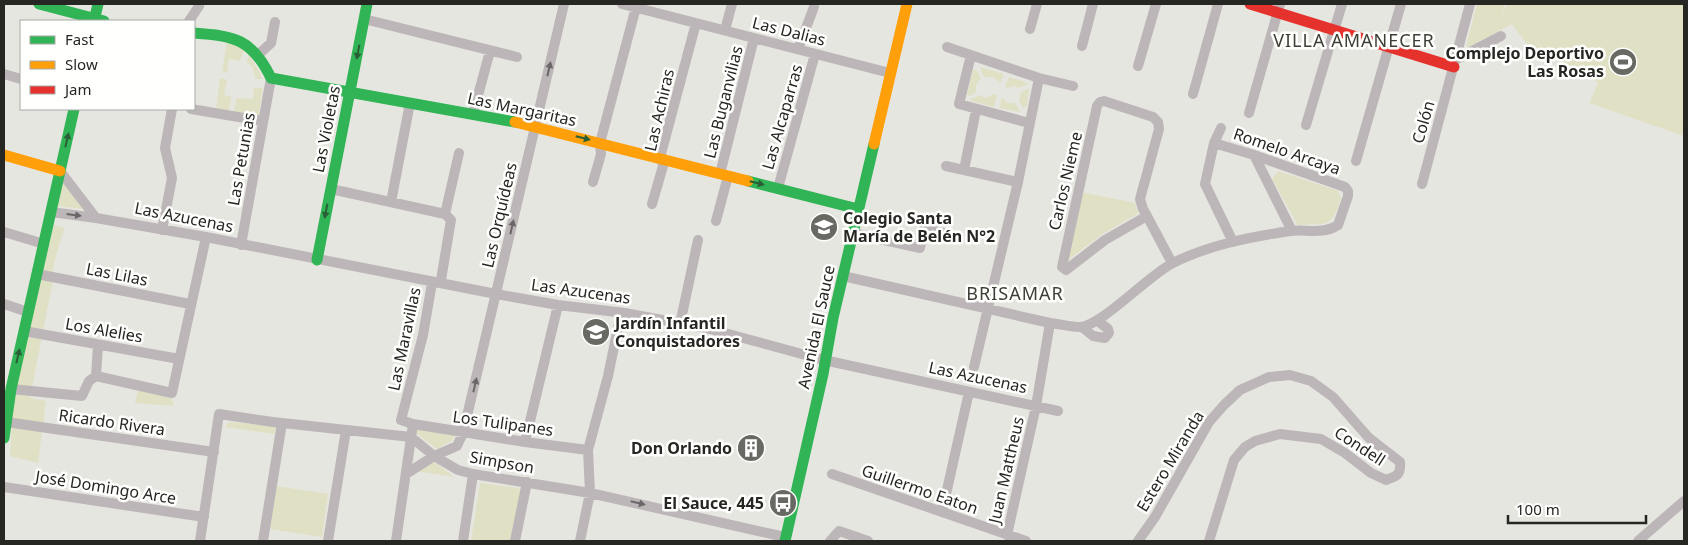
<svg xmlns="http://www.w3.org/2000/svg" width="1688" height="545" viewBox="0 0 1688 545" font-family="'Noto Sans',sans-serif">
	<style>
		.green { fill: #e0e0c4 }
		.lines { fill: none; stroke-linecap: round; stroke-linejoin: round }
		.street { stroke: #bdb6b9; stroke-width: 10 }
		.fast { stroke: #30b455; stroke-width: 11 }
		.slow { stroke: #ff9f0a; stroke-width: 11 }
		.jam { stroke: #e5322d; stroke-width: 11 }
		.oneway { fill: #2a5f36 }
		.oneway2 { fill: #6a6766 }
		.labels { text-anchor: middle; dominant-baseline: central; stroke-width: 5; stroke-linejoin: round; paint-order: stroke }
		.street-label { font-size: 16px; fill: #262622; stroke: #fffffe }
		.poi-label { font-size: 16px; font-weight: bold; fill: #262622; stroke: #fffffe; text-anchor: end }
		.neighbourhood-label { font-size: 18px; letter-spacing: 1px; fill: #3f3f37; stroke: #fffffe }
	</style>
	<rect width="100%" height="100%" fill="#e6e6e0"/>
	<!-- green -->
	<path class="green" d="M1477 4H1505L1502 15 1507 4H1684V136L1589 103 1598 84 1590 73 1532 51 1512 24 1467 48 1466 47Z
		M227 41 244 50 240 61 229 59 227 73 222 71Z
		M249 55 260 73 262 79H255L253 68 247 62Z
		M980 67 1003 74 1001 83 993 77H984Z
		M973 69 976 70 981 78 976 85V92L970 96 967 95Z
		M1009 77 1025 82 1028 84 1019 88 1014 86 1007 88 1005 87Z
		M220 78 227 80 224 95 232 97 228 111 216 109Z
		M254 88H263L258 117 233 112 237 98 253 99Z
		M1029 88 1027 106 1023 108 1019 100 1021 92Z
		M994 94 997 95 994 107 971 101V99L979 95 986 98Z
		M1002 97 1007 103H1015L1020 112 999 108Z
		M1278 171 1338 191 1341 198C1331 229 1328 223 1298 225L1272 179Z
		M62 182 83 209 56 206Z
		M1081 192 1135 203 1138 211 1137 214 1102 234 1067 261Z
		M54 225 65 228C58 247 52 265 52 285L30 398 46 401 38 463 10 456 14 391Z
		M138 389 170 394 174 406 135 403Z
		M229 422 276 426 275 433 273 434 226 427V425Z
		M416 429 457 434 451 441 437 449 416 433Z
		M431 463H436L454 477 416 471Z
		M480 483 524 489 513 541H471Z
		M276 486 328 494 322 537 270 529Z"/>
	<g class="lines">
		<!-- street -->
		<path class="street" d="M622 4 890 73
			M364 19 517 57
			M189 21 199 6
			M1030 29 1037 4
			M725 30 732 4
			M1082 46 1093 4
			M947 47 1039 78 1073 86
			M798 49 814 7
			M258 55 271 43 275 22
			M971 55 959 104 1029 123
			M1457 59 1501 36
			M1138 66 1156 4
			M4 74 21 79
			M1193 94 1218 4
			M191 109 262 121
			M1249 113 1280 4
			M473 114 490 51
			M1306 125 1342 4
			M1221 128 1214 143 1205 184 1233 242
			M1254 155 1292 231
			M1356 161 1401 4
			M946 166 1018 182
			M964 170 976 110
			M60 171 96 218
			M720 174 754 38
			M593 182 601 154 600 143 636 7
			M1422 184 1470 4
			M778 188 815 54
			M331 189 445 214
			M391 202 410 103
			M652 204 663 166 661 154 696 23
			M51 212 96 218 206 237 496 294 558 305 625 313 710 329 824 360 1058 411
			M445 214 459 153
			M1147 216 1105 240 1066 270 1062 267 1097 106 1100 102 1104 101 1153 117 1158 122 1159 129 1140 199 1143 209 1147 216 1172 263
			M716 221 728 176
			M162 230 172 178 165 148 172 109
			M4 232 44 244
			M853 233 920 248 924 229 943 233
			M241 245 271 78
			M37 274 190 304
			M843 276 1050 323C1060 324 1071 327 1080 327 1100 327 1150 274 1173 263 1208 245 1251 237 1290 231 1306 229 1323 235 1338 225L1348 196V191L1345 187 1254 155 1214 143
			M4 304 28 312
			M680 324 698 240
			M1082 327 1093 336 1105 338 1109 333 1108 329 1098 321
			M24 331 179 359
			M974 367 1018 182 1039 78
			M96 376 172 393 206 237
			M11 389 82 396 89 381 96 376 98 345
			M6 422 214 452
			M413 424 525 442 588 450
			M525 442 558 305
			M406 474 434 456 457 446 463 433 564 4
			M832 474 1026 541
			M4 487 204 517
			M942 512 969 392
			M1007 535 1036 406 1050 323
			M200 541 219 414 273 422 411 437 434 456 458 470 473 474 590 493 785 537
			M263 541 282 423
			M328 541 346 430
			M396 541 413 424 401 420 423 335 432 283 441 280 451 220 445 214
			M463 541 473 474
			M515 541 527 482
			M580 541 590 493 588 450 608 376 621 313
			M830 541 839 531 868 541
			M1138 541 1155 517 1209 422 1224 405 1240 390 1269 377 1290 375 1311 381 1333 397 1369 438 1400 462C1401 475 1397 476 1386 480L1371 473 1345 453 1321 439 1280 434 1255 441 1245 447 1234 460 1209 541
			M1638 541 1684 501"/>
		<!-- fast -->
		<path class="fast" d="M39 4 104 21
			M94 21 98 4
			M194 33C235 36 252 39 271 78L515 122
			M748 181 858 209
			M317 260 367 4
			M4 438 11 389 74 109
			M785 541 823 374 833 318 874 144"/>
		<!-- slow -->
		<path class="slow" d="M515 122 748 181
			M874 144 907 4
			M4 155 60 171"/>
		<!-- jam -->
		<path class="jam" d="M1250 4 1454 67"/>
	</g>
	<!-- one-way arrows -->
	<defs><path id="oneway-solid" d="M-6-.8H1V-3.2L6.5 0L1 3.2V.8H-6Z" transform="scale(1.25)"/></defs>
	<g class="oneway">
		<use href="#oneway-solid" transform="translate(358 52) rotate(101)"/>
		<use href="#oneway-solid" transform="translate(583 138) rotate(14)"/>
		<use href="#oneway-solid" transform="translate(67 140) rotate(-77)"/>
		<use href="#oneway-solid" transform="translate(757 183) rotate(14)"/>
		<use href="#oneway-solid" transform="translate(326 211) rotate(101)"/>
		<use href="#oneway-solid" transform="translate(18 356) rotate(-77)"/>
	</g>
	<g class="oneway2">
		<use href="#oneway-solid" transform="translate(549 69) rotate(-77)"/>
		<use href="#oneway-solid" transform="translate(74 215) rotate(7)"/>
		<use href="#oneway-solid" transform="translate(512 227) rotate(-77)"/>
		<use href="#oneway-solid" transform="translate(475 385) rotate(-77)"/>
		<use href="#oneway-solid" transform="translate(638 503) rotate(13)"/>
	</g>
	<!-- icons -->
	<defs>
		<symbol id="stadium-disc" viewBox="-11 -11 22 22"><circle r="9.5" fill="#696964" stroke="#fffffe"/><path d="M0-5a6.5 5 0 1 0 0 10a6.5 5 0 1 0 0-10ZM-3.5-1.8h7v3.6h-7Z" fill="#fff"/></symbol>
		<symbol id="school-disc" viewBox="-11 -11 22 22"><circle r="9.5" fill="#696964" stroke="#fffffe"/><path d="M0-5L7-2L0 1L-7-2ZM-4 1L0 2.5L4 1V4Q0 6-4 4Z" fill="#fff"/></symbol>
		<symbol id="building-disc" viewBox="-11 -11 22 22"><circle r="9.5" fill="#696964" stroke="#fffffe"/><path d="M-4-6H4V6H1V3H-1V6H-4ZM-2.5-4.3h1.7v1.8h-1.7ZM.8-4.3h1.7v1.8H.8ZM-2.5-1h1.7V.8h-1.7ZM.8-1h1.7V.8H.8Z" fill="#fff"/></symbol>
		<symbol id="bus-disc" viewBox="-11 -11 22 22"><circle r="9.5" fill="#696964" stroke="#fffffe"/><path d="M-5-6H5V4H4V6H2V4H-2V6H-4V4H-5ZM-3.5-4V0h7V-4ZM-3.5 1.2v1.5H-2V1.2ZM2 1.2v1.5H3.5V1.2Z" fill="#fff"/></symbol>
	</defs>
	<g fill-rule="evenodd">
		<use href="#stadium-disc" x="1607" y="46" width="32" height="32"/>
		<use href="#school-disc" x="808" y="211" width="32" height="32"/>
		<use href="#school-disc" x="580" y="316" width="32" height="32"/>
		<use href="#building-disc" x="735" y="432" width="32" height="32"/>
		<use href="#bus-disc" x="767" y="487" width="32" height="32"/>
	</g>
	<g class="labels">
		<!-- street labels -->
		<g class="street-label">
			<text transform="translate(789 31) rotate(14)">Las Dalias</text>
			<text transform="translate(723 102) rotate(-76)">Las Buganvilias</text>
			<text transform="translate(522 109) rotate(12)">Las Margaritas</text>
			<text transform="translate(659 110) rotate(-77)">Las Achiras</text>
			<text transform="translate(782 117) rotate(-74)">Las Alcaparras</text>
			<text transform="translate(1423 122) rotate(-74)">Colón</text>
			<text transform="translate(326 129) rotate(-79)">Las Violetas</text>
			<text transform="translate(1287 151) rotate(19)">Romelo Arcaya</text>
			<text transform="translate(241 159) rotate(-80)">Las Petunias</text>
			<text transform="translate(1065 181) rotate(-77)">Carlos Nieme</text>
			<text transform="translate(499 215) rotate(-77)">Las Orquídeas</text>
			<text transform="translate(184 217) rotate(11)">Las Azucenas</text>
			<text transform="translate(117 274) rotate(11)">Las Lilas</text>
			<text transform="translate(581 291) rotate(8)">Las Azucenas</text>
			<text transform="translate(816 327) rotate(-78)">Avenida El Sauce</text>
			<text transform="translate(104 330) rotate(10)">Los Alelies</text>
			<text transform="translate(404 339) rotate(-78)">Las Maravillas</text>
			<text transform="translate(978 377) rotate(12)">Las Azucenas</text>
			<text transform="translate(112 422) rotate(8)">Ricardo Rivera</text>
			<text transform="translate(503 423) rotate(8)">Los Tulipanes</text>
			<text transform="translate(1360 446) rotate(33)">Condell</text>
			<text transform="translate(1170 461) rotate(-59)">Estero Miranda</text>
			<text transform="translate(502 462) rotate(10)">Simpson</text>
			<text transform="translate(1006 470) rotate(-77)">Juan Mattheus</text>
			<text transform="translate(106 487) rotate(9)">José Domingo Arce</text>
			<text transform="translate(920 489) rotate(19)">Guillermo Eaton</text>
		</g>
		<!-- poi labels -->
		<g class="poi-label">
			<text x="1604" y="53">Complejo Deportivo<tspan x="1604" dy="18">Las Rosas</tspan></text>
			<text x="843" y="218" text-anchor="start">Colegio Santa<tspan x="843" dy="18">María de Belén N°2</tspan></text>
			<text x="615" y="323" text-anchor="start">Jardín Infantil<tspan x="615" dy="18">Conquistadores</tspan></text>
			<text x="732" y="448">Don Orlando</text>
			<text x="764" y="503">El Sauce, 445</text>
		</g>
		<!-- neighbourhood labels -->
		<g class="neighbourhood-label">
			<text x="1354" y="40">VILLA AMANECER</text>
			<text x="1015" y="293">BRISAMAR</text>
		</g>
	</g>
	<!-- border -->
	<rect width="1688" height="545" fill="none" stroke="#262622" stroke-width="10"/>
	<!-- legend -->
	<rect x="20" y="20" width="175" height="90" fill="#fffffe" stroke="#a8a8a6"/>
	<rect x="30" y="36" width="25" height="8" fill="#30b455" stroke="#a8a8a6"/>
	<text x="65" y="45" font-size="15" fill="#262622">Fast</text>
	<rect x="30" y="61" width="25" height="8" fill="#ff9f0a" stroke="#a8a8a6"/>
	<text x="65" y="70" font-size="15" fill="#262622">Slow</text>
	<rect x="30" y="86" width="25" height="8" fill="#e5322d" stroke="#a8a8a6"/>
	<text x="65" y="95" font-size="15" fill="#262622">Jam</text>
	<!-- scale -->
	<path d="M1508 515v8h138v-8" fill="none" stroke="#262622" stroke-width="2.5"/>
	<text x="1516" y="515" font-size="15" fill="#262622" stroke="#fffffe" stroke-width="4" paint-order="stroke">100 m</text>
</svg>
